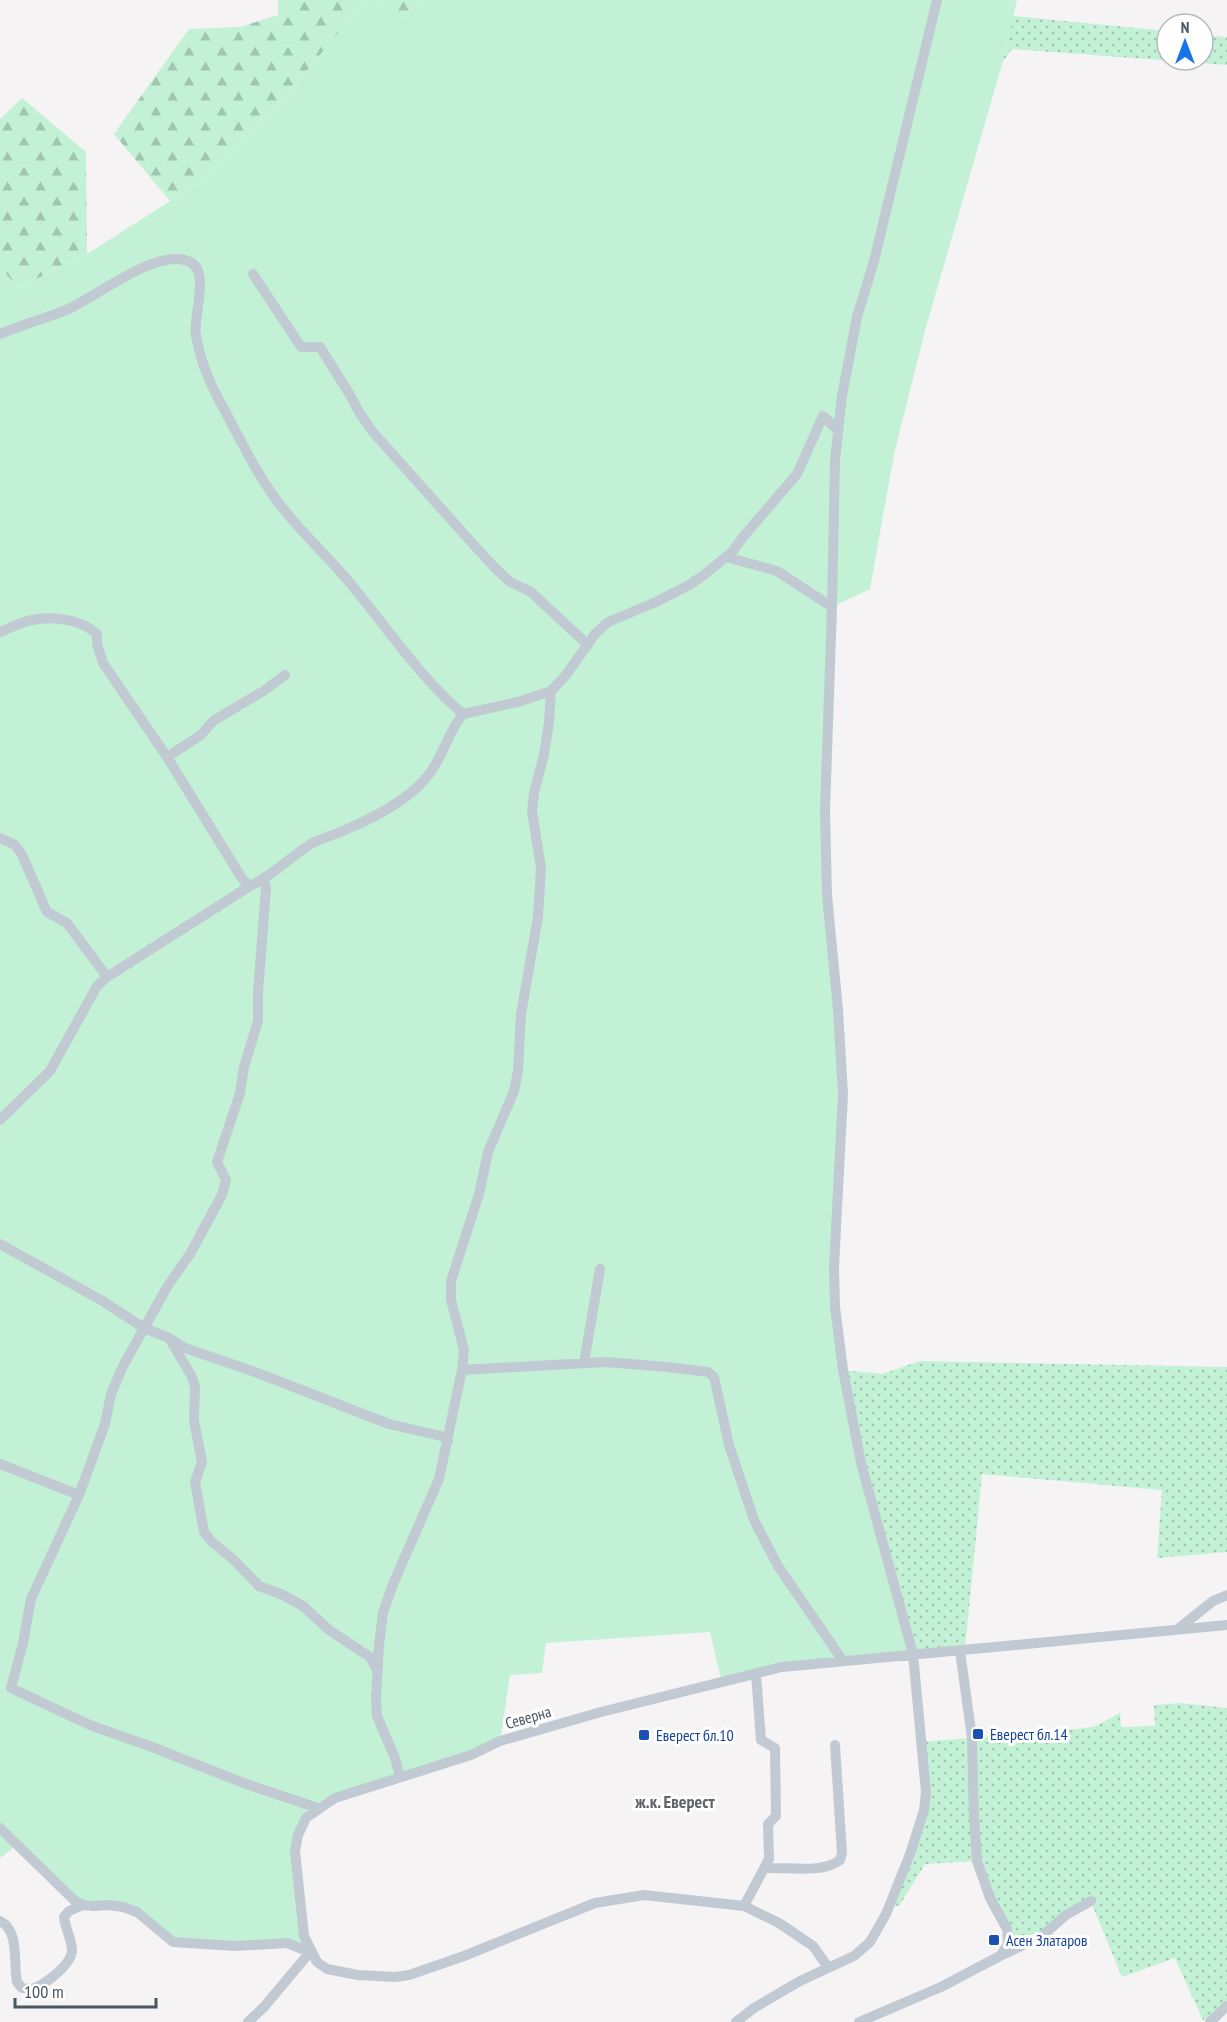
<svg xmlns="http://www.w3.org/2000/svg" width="1227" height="2022" viewBox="0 0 1227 2022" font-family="'PT Sans Narrow',sans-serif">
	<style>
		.grass { fill: url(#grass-dots) }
		.forest { fill: url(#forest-firs) }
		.garden { fill: #c3f1d5 }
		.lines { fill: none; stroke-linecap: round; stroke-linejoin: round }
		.minor { stroke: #c1cad2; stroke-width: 10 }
		.transit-dot { fill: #1a4fb4; stroke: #fff; stroke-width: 2 }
		.labels { text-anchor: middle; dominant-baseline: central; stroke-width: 6; stroke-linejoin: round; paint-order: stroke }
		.street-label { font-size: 16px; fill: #4a5661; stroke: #fff }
		.transit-label { font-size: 16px; fill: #164399; stroke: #fff; text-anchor: start }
		.neighbourhood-label { font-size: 18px; font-weight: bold; fill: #5f6368; stroke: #fff }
	</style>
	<defs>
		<pattern id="grass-dots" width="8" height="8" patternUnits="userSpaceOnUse" patternTransform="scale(1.5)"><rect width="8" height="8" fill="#c3f1d5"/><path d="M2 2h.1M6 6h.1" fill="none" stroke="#a0c6b0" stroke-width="1.8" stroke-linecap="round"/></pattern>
		<pattern id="forest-firs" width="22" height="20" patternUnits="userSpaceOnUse" patternTransform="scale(1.5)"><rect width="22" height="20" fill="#c3f1d5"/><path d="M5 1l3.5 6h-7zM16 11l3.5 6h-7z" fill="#a0c6b0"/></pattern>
	</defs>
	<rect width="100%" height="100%" fill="#f5f3f3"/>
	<!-- grass -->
	<path class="grass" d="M1013 16 1167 31V60H1203V35L1227 37V65L1012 49 1003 61Z
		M920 1361 1227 1367V1552L1157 1558 1162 1490 982 1474 965 1650 913 1654 843 1370 882 1374Z
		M1181 1703 1227 1708V2006L1203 2020 1175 1958 1122 1977 1091 1902 1054 1926 1008 1944 977 1861 925 1864 899 1906 890 1904 924 1810 921 1742 1078 1729 1096 1726 1120 1713 1121 1727 1155 1726 1154 1705Z"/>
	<!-- forest -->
	<path class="forest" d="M278 0H365L289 93 211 175 170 201 114 134 189 29 240 27 278 15Z
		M374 0H420L407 18Z
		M22 98 86 152 87 254 18 288 0 267V119Z"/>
	<!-- garden -->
	<path class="garden" d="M365 0H374L407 18 420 0H1017L1003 61 926 327 894 454 870 589 832 607 825 811 843 1094 834 1267 843 1370 913 1654 782 1667 722 1683 710 1632 546 1643 542 1673 510 1675 500 1741 316 1810 298 1835 310 1952 287 1943 173 1942 137 1912 84 1905 17 1845 0 1858V267L18 288 87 254 211 175 289 93Z"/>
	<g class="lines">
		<!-- minor -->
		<path class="minor" d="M253 274 301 347H320L350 395 359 412 372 431 454 523 494 567 510 582 531 592 588 645
			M0 334C21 325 43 319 64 311 94 299 155 248 188 261 212 270 192 317 196 336 200 359 208 380 219 400 239 436 255 473 281 506 305 537 335 563 359 594 392 635 423 680 463 714
			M726 557 777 571 832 607
			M0 632C10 628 21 622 32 620 54 616 80 619 97 634V644L103 663 167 757 243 880 250 886
			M167 757 201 735 213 721 265 690 285 675
			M0 838 15 845 22 855 47 912 67 923 107 977
			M264 879 266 888 258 992V1021L244 1067 240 1093 217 1162 226 1180 222 1195 190 1254 167 1287 123 1366 111 1394 105 1424 79 1495 31 1599 23 1643 11 1688 90 1725 152 1747 246 1784 318 1808
			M0 1120 50 1071 97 986 107 977 250 886C273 875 290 857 311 844 321 838 334 835 345 830 371 819 408 800 426 778 443 759 447 733 463 714L518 702 551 691 566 675 595 634 608 622 656 602 689 585 704 575 733 551 743 537 797 474 823 416 838 430
			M0 1244 101 1300 144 1328 169 1338 185 1348 255 1372 389 1424 441 1436 448 1441
			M169 1338 191 1375 195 1386 194 1421 202 1462 195 1482 204 1532 212 1542 234 1560 259 1586 283 1595 303 1606 329 1630 370 1657 376 1668
			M584 1363 600 1269
			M462 1370 605 1362 667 1367 708 1372 714 1377 729 1445 754 1520 778 1566 843 1661
			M0 1464 79 1495
			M1178 1629 1213 1601 1227 1595
			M400 1777 395 1758 377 1716 376 1698 379 1645 383 1613 393 1584 439 1479 462 1370 464 1350 451 1300V1281L479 1194 488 1152 514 1091 518 1071 521 1014 538 917 541 868 532 811 534 793 544 755 549 722 551 691
			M0 1828 75 1901 83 1905 94 1906 107 1905 123 1907 137 1912 173 1942 235 1946 287 1943 310 1952 264 2007 248 2022
			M765 1868C787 1867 822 1874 840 1860L842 1853 835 1745
			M744 1906 769 1859 768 1824 776 1816 775 1748 761 1740 756 1674
			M0 1921C20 1930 13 1964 17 1982L22 1988C24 1988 30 1989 32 1989 45 1985 72 1964 72 1950 72 1940 65 1928 64 1917L69 1911 83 1905
			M1000 1956 1042 1936 1066 1915 1091 1901
			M828 1967 813 1946 779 1923 744 1906 644 1895 595 1903 464 1956 409 1975 395 1977 358 1975 327 1969 317 1962 304 1936 295 1851 298 1835 306 1818 335 1798 471 1755 500 1741 601 1712 782 1667 1227 1625
			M736 2022 754 2008 800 1981 854 1956 870 1942 886 1914 910 1854 924 1810 926 1792 913 1654 861 1463 843 1370 835 1307 834 1267 843 1094 838 1010 827 895 825 811 832 607 835 460 842 396 857 317 874 261 937 0
			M859 2022 941 1987 977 1968 1000 1956 1008 1944 1007 1929 990 1898 977 1861 974 1818 972 1738 960 1651
			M1210 2022 1227 2006"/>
	</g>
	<!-- markers -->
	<g class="transit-dot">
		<rect x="972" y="1728" width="12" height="12" rx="3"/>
		<rect x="638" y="1729" width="12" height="12" rx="3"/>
		<rect x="988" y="1934" width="12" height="12" rx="3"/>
	</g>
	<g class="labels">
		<!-- street labels -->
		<g class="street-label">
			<text transform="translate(528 1717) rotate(-16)">Северна</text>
		</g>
		<!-- transit labels -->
		<g class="transit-label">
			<text x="990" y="1734">Еверест бл.14</text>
			<text x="656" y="1735">Еверест бл.10</text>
			<text x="1006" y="1940">Асен Златаров</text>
		</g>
		<!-- neighbourhood labels -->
		<g class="neighbourhood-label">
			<text x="675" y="1801">ж.к. Еверест</text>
		</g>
	</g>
	<!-- north arrow -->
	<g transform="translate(1185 42)"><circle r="28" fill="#ffffff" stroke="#b7bbc0" stroke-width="1.5"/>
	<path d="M0-4.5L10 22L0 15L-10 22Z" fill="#1a73e8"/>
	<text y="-9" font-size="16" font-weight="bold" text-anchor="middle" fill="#4a5661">N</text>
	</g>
	<!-- scale -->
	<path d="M15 1998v9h141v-9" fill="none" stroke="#4a5661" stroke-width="3"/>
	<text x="24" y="1998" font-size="18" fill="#4a5661" stroke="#ffffff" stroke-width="4.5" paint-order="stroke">100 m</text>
</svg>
